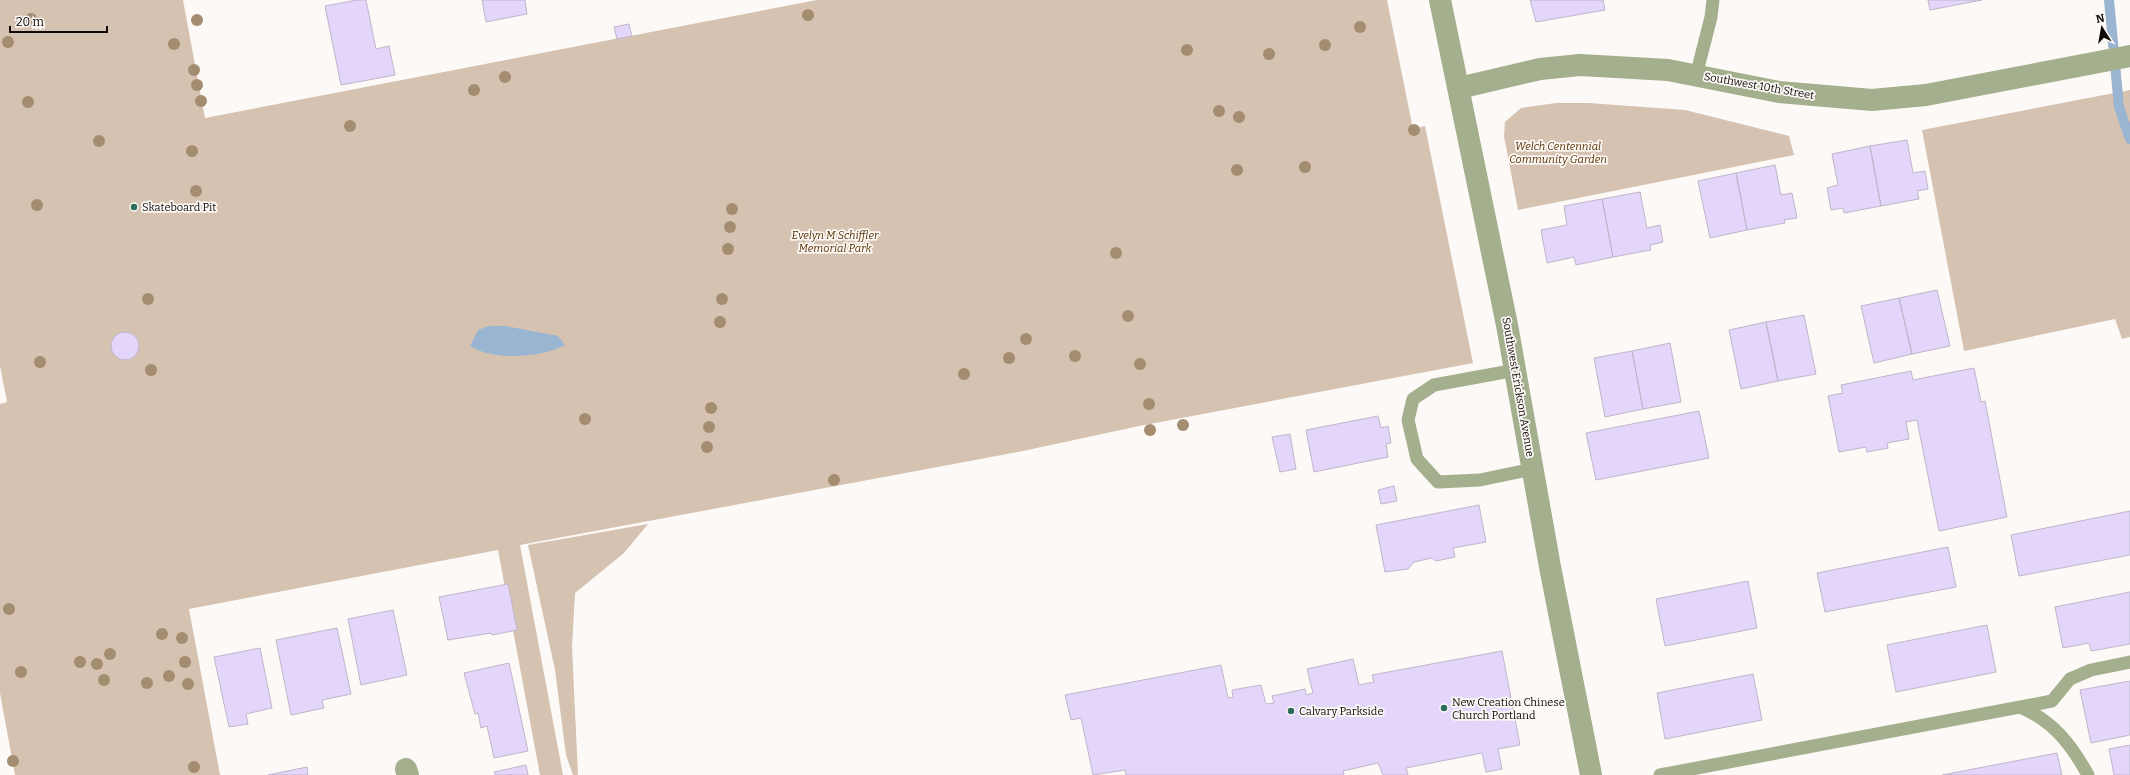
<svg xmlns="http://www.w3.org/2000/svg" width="2130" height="775" viewBox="0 0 2130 775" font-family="Bitter,serif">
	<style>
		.green { fill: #d6c2b0 }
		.water { fill: #99b5d2 }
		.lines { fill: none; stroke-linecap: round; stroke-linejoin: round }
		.stream { stroke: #99b5d2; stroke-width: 10 }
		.building { fill: #e4d6fb; stroke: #beb6ca }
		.service { stroke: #a4af8d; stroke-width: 13 }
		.minor { stroke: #a4af8d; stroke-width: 22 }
		.tertiary { stroke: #a4af8d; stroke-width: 22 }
		.tree { fill: #a38c70 }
		.poi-dot { fill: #2c6c5b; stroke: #fcf9f6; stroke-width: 1.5 }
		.labels { text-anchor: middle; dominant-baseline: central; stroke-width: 3.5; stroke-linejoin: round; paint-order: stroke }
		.street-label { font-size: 11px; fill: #100a06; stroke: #fcf9f6 }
		.park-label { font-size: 11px; font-style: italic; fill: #5a3202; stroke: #fcf9f6 }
		.poi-label { font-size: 11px; fill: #100a06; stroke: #fcf9f6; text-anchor: start }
	</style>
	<rect width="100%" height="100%" fill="#fcf9f6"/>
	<!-- green -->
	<path class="green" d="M0 0H183L205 118 817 0H1387L1413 129 1425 126 1473 363 1139 426 1023 451 520 545 563 775H540L498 550 189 609 220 775H15L0 693V404L7 402 0 366Z
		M2130 90V337L2122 339 2115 319 1964 351 1922 130Z
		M1556 103H1589L1685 110 1789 136 1794 155 1518 210 1504 136 1505 122 1521 108Z
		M648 524 624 553 575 593 572 647 578 775H573L566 755 555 670 528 545Z"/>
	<!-- water -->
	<path class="water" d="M489 326H506L558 336 565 345C540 358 494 361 470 346L478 330Z"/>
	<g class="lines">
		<!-- stream -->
		<path class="stream" d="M2109 0 2119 107 2130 139"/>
	</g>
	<!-- building -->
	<path class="building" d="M357 0H366L376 49 389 46 395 75 341 85 325 6Z
		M482 0H525L527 14 486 22Z
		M1530 0H1603L1605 10 1536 22Z
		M1928 0H1982L1930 10Z
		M629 24 632 36 617 39 614 27Z
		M1907 140 1913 173 1925 171 1928 189 1917 191 1919 199 1881 206 1870 146Z
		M1870 146 1881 206 1844 213 1843 208 1831 210 1827 188 1838 185 1832 154Z
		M1775 165 1781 195 1792 193 1797 218 1784 220 1785 223 1747 230 1736 173Z
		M1736 173 1747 230 1710 238 1698 181Z
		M1640 192 1647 228 1660 225 1663 242 1650 245 1651 250 1613 257 1602 199Z
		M1602 199 1613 257 1576 265 1574 257 1547 263 1541 230 1567 225 1564 206Z
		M1937 290 1950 346 1912 354 1899 298Z
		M1899 298 1912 354 1874 363 1861 306Z
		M1804 315 1816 374 1778 381 1766 322Z
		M1766 322 1778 381 1741 389 1729 330Z
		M111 346a14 14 0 1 1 28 0a14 14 0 1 1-28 0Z
		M1670 343 1681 402 1643 409 1632 351Z
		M1632 351 1643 409 1605 417 1594 358Z
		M1974 368 1981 402 1985 401 2007 517 1939 531 1917 420 1906 422 1909 439 1887 443 1888 448 1867 452 1866 447 1839 452 1828 396 1843 393 1841 385 1911 371 1913 380Z
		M1699 411 1709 458 1596 480 1586 433Z
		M1378 416 1381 428 1388 426 1391 443 1386 444 1388 457 1314 472 1306 430Z
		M1290 434 1296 469 1280 472 1272 437Z
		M1394 486 1397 501 1381 504 1378 490Z
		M1479 505 1486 542 1453 548 1455 557 1436 561 1432 558 1414 562 1408 569 1385 572 1376 525Z
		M2130 511V555L2019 576 2011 535Z
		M1948 547 1956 587 1825 612 1817 573Z
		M1748 581 1757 628 1665 646 1656 599Z
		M508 584 517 630 492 635 491 633 448 640 439 597Z
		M2130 592V644L2091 651 2089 643 2063 648 2055 607Z
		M393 610 407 675 361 685 348 619Z
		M1987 625 1996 672 1896 692 1887 645Z
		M337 628 351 694 322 700 324 708 291 715 276 640Z
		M260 648 272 708 246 714 248 724 229 727 214 657Z
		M1502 651 1520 745 1498 749 1502 769 1486 772 1482 753 1406 768 1408 775H1383L1378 763 1343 771 1344 775H1126L1125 770 1093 775 1081 718 1071 720 1065 695 1221 665 1228 698 1233 697 1232 690 1261 685 1266 704 1274 703 1272 696 1305 689 1306 695 1313 693 1307 669 1353 659 1359 685 1374 682 1372 675Z
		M509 663 528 751 494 758 487 726 481 728 478 713 475 714 464 673Z
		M1753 674 1762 720 1665 739 1657 693Z
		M2130 681V735L2091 743 2080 690Z
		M2130 745V775H2114L2109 749Z
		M2057 753 2062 775H1942Z
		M526 765 528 775H495L494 772Z
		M307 767 308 775H268Z"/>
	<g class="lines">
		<!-- service -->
		<path class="service" d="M1696 76 1711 17 1713 0
			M1516 370 1434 385 1413 399 1408 420 1417 459 1438 482 1480 480 1533 469
			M2020 707C2053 721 2071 744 2088 775
			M1660 775 2052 701 2070 679 2091 670 2130 662"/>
		<!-- minor -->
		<path class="minor" d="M1459 88 1540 69 1580 65 1668 70 1779 92 1872 100 1926 95 2130 56
			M406 769 408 775"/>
		<!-- tertiary -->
		<path class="tertiary" d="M1440 0 1507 325 1550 567 1591 775"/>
	</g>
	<!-- trees -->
	<g class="tree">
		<circle cx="808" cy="15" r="6"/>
		<circle cx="31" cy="19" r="6"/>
		<circle cx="197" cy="20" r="6"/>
		<circle cx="1360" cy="27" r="6"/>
		<circle cx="8" cy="42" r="6"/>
		<circle cx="174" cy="44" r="6"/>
		<circle cx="1325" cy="45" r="6"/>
		<circle cx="1187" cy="50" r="6"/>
		<circle cx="1269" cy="54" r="6"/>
		<circle cx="194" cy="70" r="6"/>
		<circle cx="505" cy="77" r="6"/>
		<circle cx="197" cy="85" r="6"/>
		<circle cx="474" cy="90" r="6"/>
		<circle cx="201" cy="101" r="6"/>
		<circle cx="28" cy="102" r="6"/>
		<circle cx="1219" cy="111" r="6"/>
		<circle cx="1239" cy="117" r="6"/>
		<circle cx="350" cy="126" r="6"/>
		<circle cx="1414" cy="130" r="6"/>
		<circle cx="99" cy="141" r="6"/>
		<circle cx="192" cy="151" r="6"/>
		<circle cx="1305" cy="167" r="6"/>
		<circle cx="1237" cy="170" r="6"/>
		<circle cx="196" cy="191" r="6"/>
		<circle cx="37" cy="205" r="6"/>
		<circle cx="732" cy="209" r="6"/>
		<circle cx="730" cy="227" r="6"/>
		<circle cx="728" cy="249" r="6"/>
		<circle cx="1116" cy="253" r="6"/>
		<circle cx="148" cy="299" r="6"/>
		<circle cx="722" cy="299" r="6"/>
		<circle cx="1128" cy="316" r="6"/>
		<circle cx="720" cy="322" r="6"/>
		<circle cx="1026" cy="339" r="6"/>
		<circle cx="1075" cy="356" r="6"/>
		<circle cx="1009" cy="358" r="6"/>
		<circle cx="40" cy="362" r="6"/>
		<circle cx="1140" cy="364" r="6"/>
		<circle cx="151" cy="370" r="6"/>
		<circle cx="964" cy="374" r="6"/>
		<circle cx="1149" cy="404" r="6"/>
		<circle cx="711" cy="408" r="6"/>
		<circle cx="585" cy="419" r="6"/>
		<circle cx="1183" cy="425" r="6"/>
		<circle cx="709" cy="427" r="6"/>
		<circle cx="1150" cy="430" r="6"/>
		<circle cx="707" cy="447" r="6"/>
		<circle cx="834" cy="480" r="6"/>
		<circle cx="9" cy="609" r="6"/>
		<circle cx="162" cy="634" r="6"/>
		<circle cx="182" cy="638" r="6"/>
		<circle cx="110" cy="654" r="6"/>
		<circle cx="80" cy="662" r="6"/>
		<circle cx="185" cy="662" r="6"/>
		<circle cx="97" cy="664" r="6"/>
		<circle cx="21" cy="672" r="6"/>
		<circle cx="169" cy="676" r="6"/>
		<circle cx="104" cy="680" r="6"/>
		<circle cx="147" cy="683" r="6"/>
		<circle cx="188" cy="684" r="6"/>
		<circle cx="13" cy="761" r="6"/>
		<circle cx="194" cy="767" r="6"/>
	</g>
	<!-- markers -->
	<g class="poi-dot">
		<circle cx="134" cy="207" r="4"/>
		<circle cx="1444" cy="708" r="4"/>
		<circle cx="1291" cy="711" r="4"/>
	</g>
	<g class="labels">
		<!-- street labels -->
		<g class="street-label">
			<text transform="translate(1759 86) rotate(10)">Southwest 10th Street</text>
			<text transform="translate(1518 387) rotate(80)">Southwest Erickson Avenue</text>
		</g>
		<!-- park labels -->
		<g class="park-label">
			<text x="1558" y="146">Welch Centennial<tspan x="1558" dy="13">Community Garden</tspan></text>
			<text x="835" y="235">Evelyn M Schiffler<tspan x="835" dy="13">Memorial Park</tspan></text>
		</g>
		<!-- poi labels -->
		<g class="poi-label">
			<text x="142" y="207">Skateboard Pit</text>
			<text x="1452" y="702">New Creation Chinese<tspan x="1452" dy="13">Church Portland</tspan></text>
			<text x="1299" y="711">Calvary Parkside</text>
		</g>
	</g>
	<!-- north arrow -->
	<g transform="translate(2102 28) rotate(349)" stroke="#fcf9f6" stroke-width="3" paint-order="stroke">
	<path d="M0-3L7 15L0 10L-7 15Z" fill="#100a06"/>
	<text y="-6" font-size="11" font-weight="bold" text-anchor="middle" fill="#100a06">N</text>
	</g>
	<!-- scale -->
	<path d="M10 26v6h97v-6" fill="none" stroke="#100a06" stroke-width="2"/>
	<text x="16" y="26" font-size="12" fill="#100a06" stroke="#fcf9f6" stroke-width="3" paint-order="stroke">20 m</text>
</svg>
